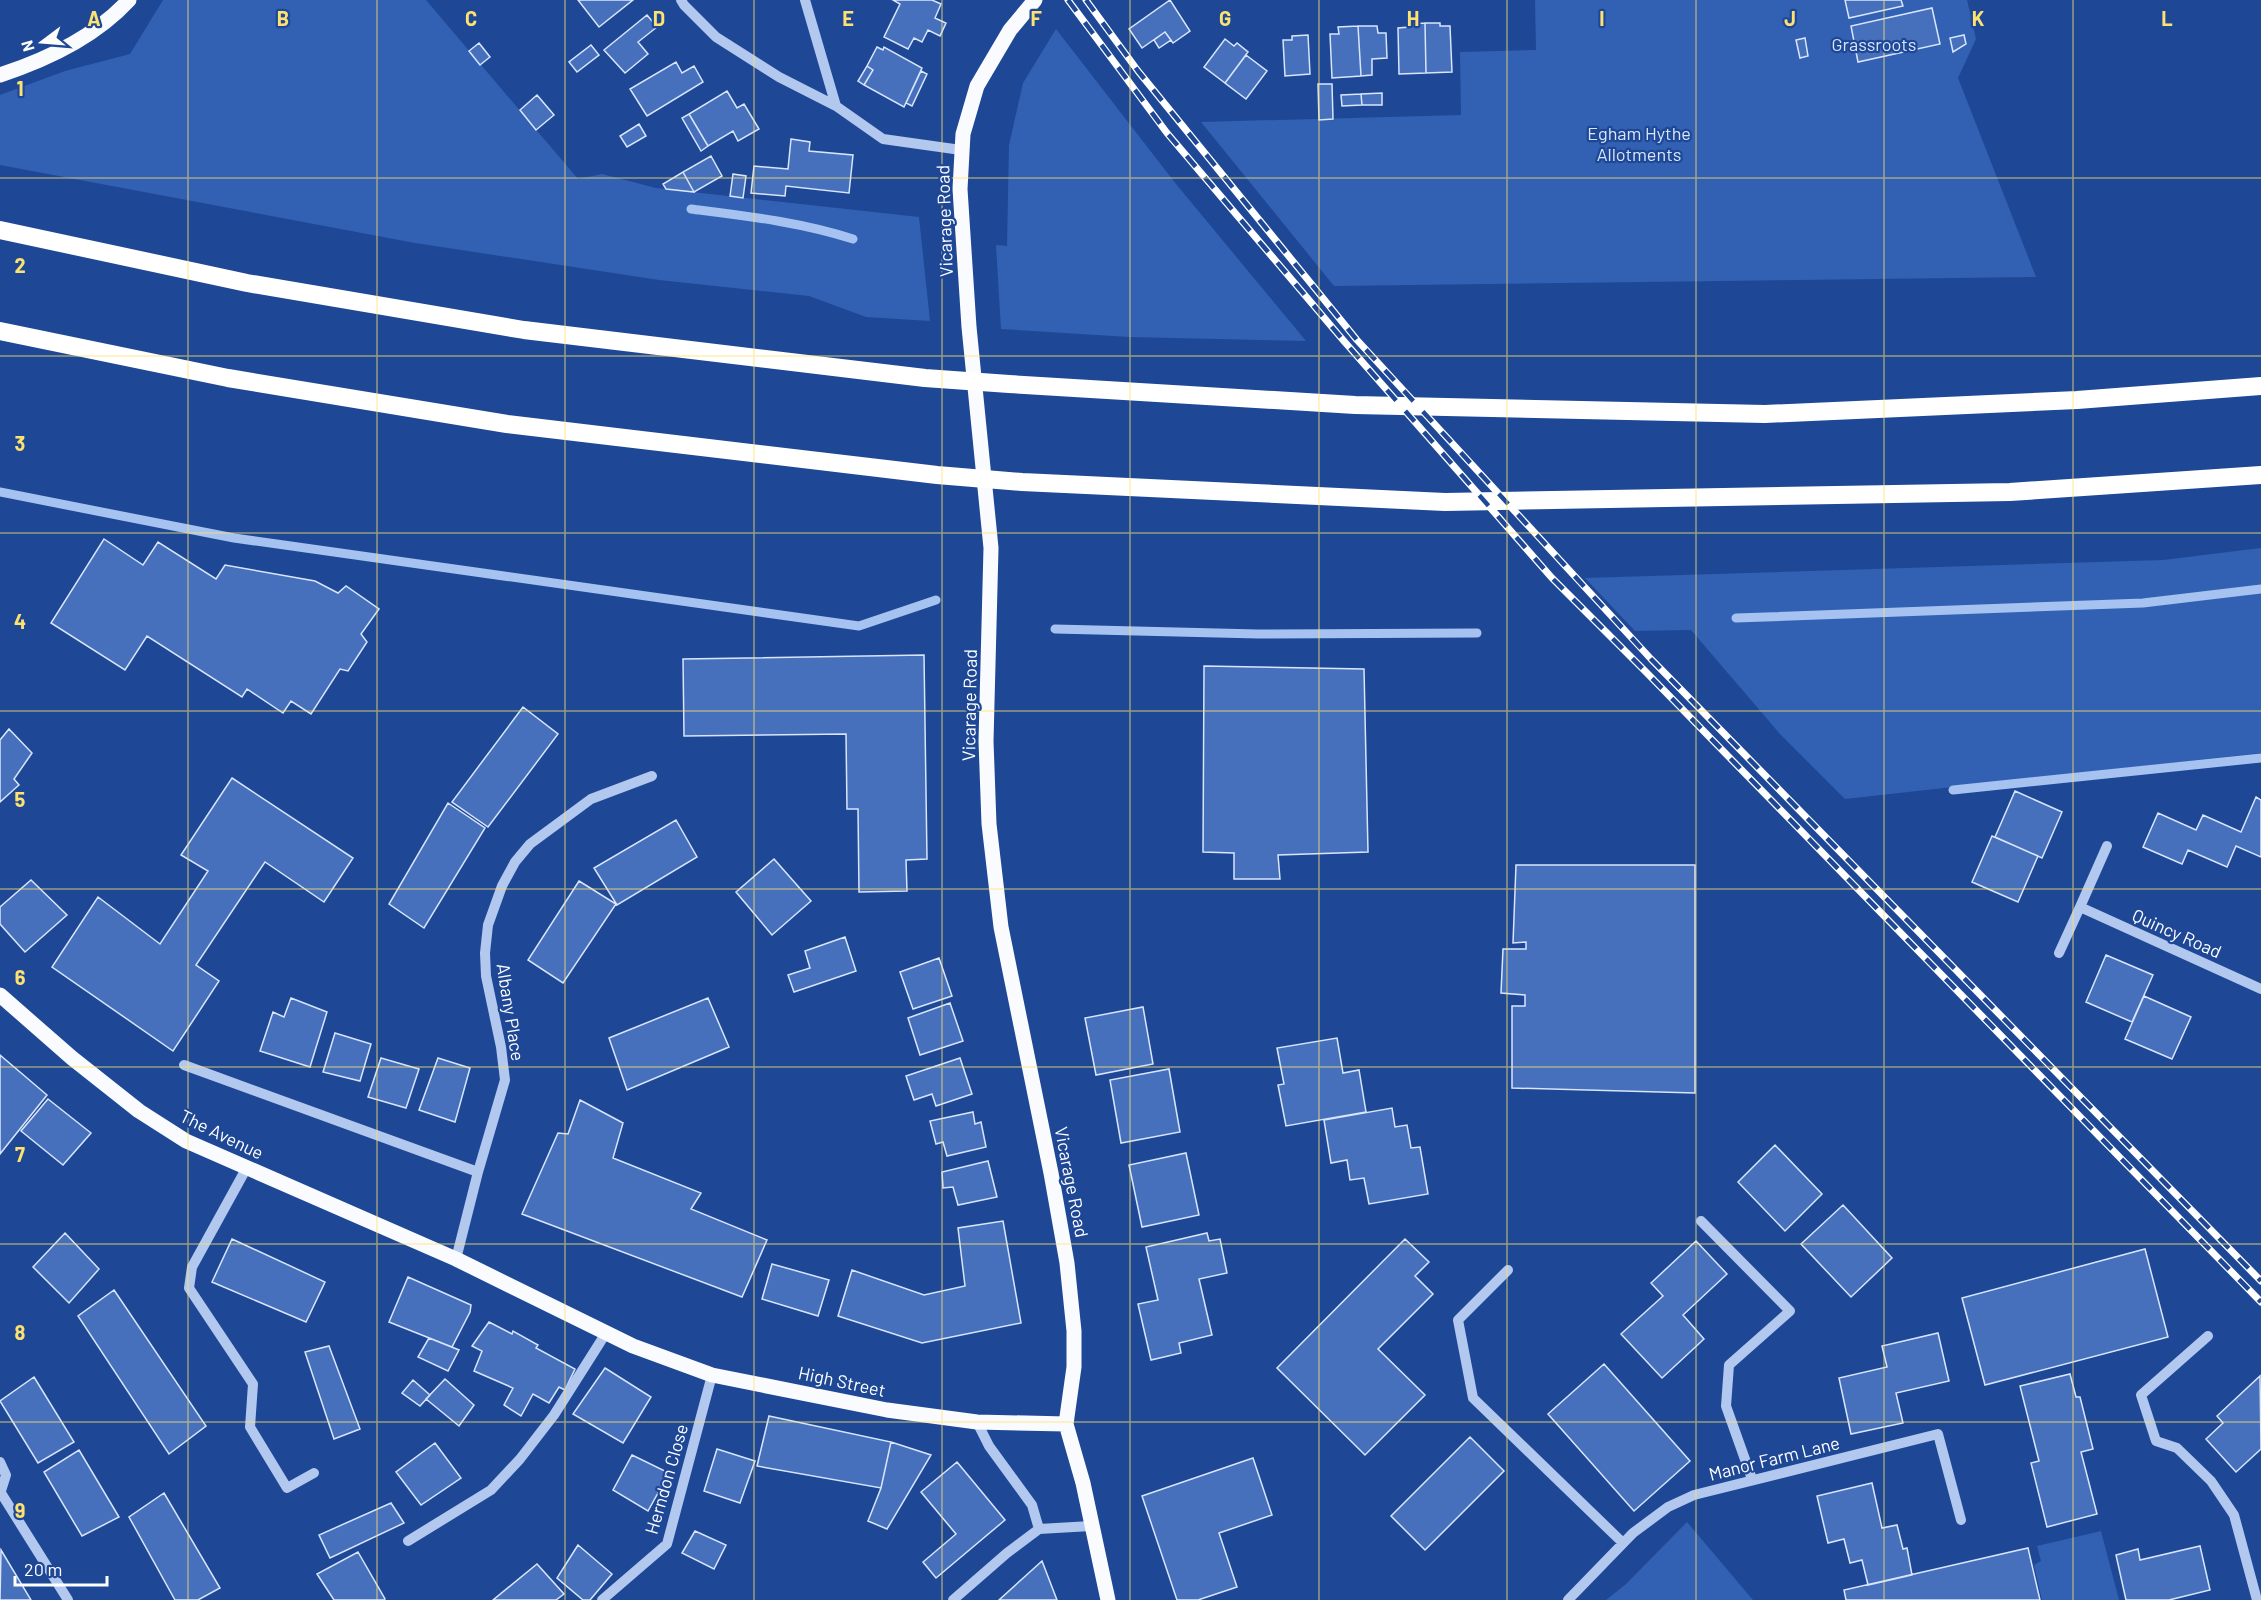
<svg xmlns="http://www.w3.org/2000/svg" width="2261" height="1600" viewBox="0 0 2261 1600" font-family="Barlow,sans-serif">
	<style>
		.green { fill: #3260b3 }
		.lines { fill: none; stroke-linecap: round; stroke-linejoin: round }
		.stream { stroke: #a5c2f0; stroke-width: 9 }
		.building { fill: #4770bc; stroke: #d8e5fb; stroke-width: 1.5 }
		.minor { stroke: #b2c8ef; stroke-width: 10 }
		.major { stroke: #fafbff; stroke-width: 15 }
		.highway { stroke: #fff; stroke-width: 18 }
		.rail-casing { stroke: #fff; stroke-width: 7 }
		.rail { stroke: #1e4896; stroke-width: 4.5; stroke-dasharray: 14; stroke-linecap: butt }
		.grid { fill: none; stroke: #fde171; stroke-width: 1.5; stroke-opacity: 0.55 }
		.labels { text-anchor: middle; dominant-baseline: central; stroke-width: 4.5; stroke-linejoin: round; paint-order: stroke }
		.park-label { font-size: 18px; fill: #d8e5fb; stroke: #1e4896 }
		.street-label { font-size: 18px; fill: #fff; stroke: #1e4896 }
		.grid-label { font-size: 20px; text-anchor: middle; font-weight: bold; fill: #fde171; stroke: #1e4896; stroke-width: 4.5; stroke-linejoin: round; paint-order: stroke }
	</style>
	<rect width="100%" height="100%" fill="#1e4896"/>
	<!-- green -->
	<path class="green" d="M163 0H426L578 179 602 174 656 188 919 217 930 321 866 317 809 296 659 280 415 243 0 165V95L65 71 130 54Z
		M1535 0H1967L1976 39 1958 78 2036 277 1334 286 1201 122 1461 115 1460 52 1536 50Z
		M1056 29 1176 184 1306 341 1129 337 1001 329 996 245 1007 246 1009 145 1023 83Z
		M2261 548V753L1845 799 1780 734 1691 630 1635 631 1585 578 2163 560Z
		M1687 1522 1753 1600H1606L1626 1584Z
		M2101 1531 2119 1600H2042L2034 1565 2041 1561 2037 1546Z"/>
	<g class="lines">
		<!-- stream -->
		<path class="stream" d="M691 209C746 216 800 222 853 239
			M0 492 234 538 859 626 936 600
			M1736 618 2143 603 2261 589
			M1055 629 1258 634 1477 633
			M1953 790 2261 758"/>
	</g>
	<!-- building -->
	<path class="building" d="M578 0H633L599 27Z
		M893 0H932L941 4 935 18 946 23 940 36 928 30 922 42 914 38 908 49 884 37 900 4Z
		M1170 0 1190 31 1173 43 1165 32 1142 48 1129 29Z
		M1845 0H1901L1903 6 1849 18Z
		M1932 8 1940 44 1858 62 1851 26Z
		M647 15 657 27 638 42 648 54 625 73 604 50Z
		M1425 23 1426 73 1399 74 1398 28 1409 27V24Z
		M1425 23H1440V26H1450L1452 72 1426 73Z
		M1358 26 1361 76 1332 78 1330 34H1339L1338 27Z
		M1358 26H1377L1378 33H1386L1387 58 1372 59V75L1361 76Z
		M1165 32 1171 40 1159 48 1154 40Z
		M1308 35 1310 74 1285 76 1283 40H1292V36Z
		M1964 35 1966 44 1953 52 1950 38Z
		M1805 38 1808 56 1800 58 1796 40Z
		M1225 39 1234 46 1237 43 1248 52 1225 83 1204 67Z
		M479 43 490 57 480 65 469 51Z
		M591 45 599 55 577 72 569 62Z
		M877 47 883 50 884 47 922 68 904 107 864 85 873 70 867 66Z
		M1246 55 1267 71 1246 99 1225 83Z
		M676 62 682 73 694 66 703 82 647 116 630 89Z
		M867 66 873 70 864 85 858 81Z
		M921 71 927 74 912 106 906 103Z
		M1318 84H1332L1333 119 1319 120Z
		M727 91 737 108 744 104 759 129 738 141 733 131 708 146 689 114Z
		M1382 93V105H1362L1361 94Z
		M1361 94 1362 105 1342 106 1341 95Z
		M537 95 554 115 536 130 520 110Z
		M689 114 708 146 701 151 682 118Z
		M639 124 646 136 627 147 620 136Z
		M791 139 810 142 809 151 853 155 849 193 786 186 785 196 751 193 754 166 788 169Z
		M711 156 722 176 694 192 683 172Z
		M683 172 694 192 666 189 663 184Z
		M733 174 746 176 743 198 730 196Z
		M104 539 143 565 158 542 216 579 225 565 315 581 338 593 346 586 379 609 361 634 367 642 348 671 340 669 311 714 291 701 283 713 247 689 242 697 147 636 125 670 51 623Z
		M924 655 927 859 906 860 907 891 859 892 858 809H847L846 734 684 736 683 659Z
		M1204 666 1364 669 1368 852 1278 855 1280 879H1234V853L1203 852Z
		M523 707 558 734 488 827 452 802Z
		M9 729 32 753 14 779 19 785 0 802V740Z
		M232 778 353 858 324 902 265 862 196 965 219 981 173 1051 52 967 98 897 160 944 208 871 181 855Z
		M2015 791 2062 812 2042 858 1995 837Z
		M2256 797 2261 800V857L2236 846 2227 867 2188 850 2182 864 2143 847 2158 813 2196 830 2203 815 2241 832Z
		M448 803 485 828 424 928 389 904Z
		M676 820 697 857 617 905 594 868Z
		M1992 836 2038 856 2018 902 1972 882Z
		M774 859 811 901 772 935 736 892Z
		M1516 865H1695V1093L1512 1088V1006H1525V995L1501 993 1503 949H1526V942L1513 943Z
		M31 880 67 915 25 952 0 924V907Z
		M579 881 616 904 563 983 528 960Z
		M845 937 856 971 794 992 788 975 810 968 805 951Z
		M2106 955 2153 975 2132 1022 2086 1002Z
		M939 958 952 996 913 1009 900 972Z
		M2144 996 2191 1017 2172 1059 2125 1039Z
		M291 998 327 1012 310 1067 260 1051 273 1012 284 1017Z
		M708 998 729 1047 627 1090 609 1038Z
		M950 1003 963 1041 920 1055 908 1018Z
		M1143 1007 1153 1064 1096 1075 1085 1018Z
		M335 1033 371 1044 360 1081 323 1072Z
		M1337 1038 1343 1073 1359 1070 1366 1112 1286 1126 1278 1085 1284 1084 1277 1048Z
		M0 1055 47 1095 0 1154Z
		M381 1058 419 1069 406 1108 368 1097Z
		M438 1058 470 1068 455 1122 419 1110Z
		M960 1058 972 1094 936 1106 932 1094 914 1100 906 1076Z
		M1169 1069 1180 1132 1121 1143 1110 1080Z
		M48 1099 91 1133 63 1165 21 1131Z
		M580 1100 623 1123 613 1158 701 1193 691 1209 767 1240 742 1297 522 1214 558 1133 568 1134Z
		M1392 1108 1395 1127 1407 1125 1411 1148 1420 1147 1428 1194 1369 1204 1364 1178 1350 1180 1347 1160 1331 1163 1324 1120Z
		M973 1112 975 1124 981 1122 986 1147 947 1156 943 1142 936 1144 930 1121Z
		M1775 1145 1822 1194 1785 1231 1738 1182Z
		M1186 1153 1199 1215 1142 1227 1129 1165Z
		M988 1161 997 1197 958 1205 953 1187 943 1188 942 1172Z
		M1843 1205 1892 1258 1851 1297 1801 1244Z
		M1003 1221 1021 1323 922 1343 838 1316 852 1270 924 1295 965 1286 958 1228Z
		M65 1233 99 1269 69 1303 33 1267Z
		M1207 1233 1209 1241 1220 1239 1227 1273 1199 1279 1212 1335 1179 1343 1181 1353 1151 1360 1138 1304 1158 1300 1146 1247Z
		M232 1239 325 1282 306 1322 212 1282Z
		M1405 1239 1429 1262 1415 1276 1433 1294 1378 1349 1425 1395 1365 1455 1277 1368Z
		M1696 1241 1727 1274 1683 1315 1704 1339 1662 1378 1621 1334 1663 1296 1651 1283Z
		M2145 1249 2168 1337 1985 1385 1962 1298Z
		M772 1264 829 1280 818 1316 762 1299Z
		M408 1277 471 1305 470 1312 452 1347 389 1322Z
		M114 1290 206 1426 169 1454 78 1316Z
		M489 1322 512 1334 513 1331 538 1345 536 1348 575 1369 565 1390 559 1387 549 1403 533 1394 521 1416 504 1405 513 1388 474 1371 482 1351 472 1346Z
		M1938 1333 1949 1381 1896 1393 1903 1423 1851 1434 1839 1378 1887 1367 1882 1346Z
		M429 1338 459 1350 448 1371 418 1357Z
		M329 1346 360 1429 334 1439 305 1352Z
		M1604 1364 1690 1461 1634 1511 1548 1414Z
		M605 1368 651 1397 623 1443 573 1414Z
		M2070 1374 2076 1397H2080L2093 1449 2081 1452 2097 1514 2047 1527 2031 1463 2039 1461 2020 1386Z
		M2260 1376 2261 1449 2236 1472 2206 1439 2223 1423 2217 1416Z
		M34 1377 74 1442 38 1463 0 1401Z
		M445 1379 474 1405 459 1426 426 1399Z
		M413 1380 430 1395 420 1406 402 1393Z
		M769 1416 891 1442 881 1488 757 1466Z
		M1470 1437 1504 1471 1425 1550 1391 1516Z
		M891 1442 931 1455 887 1529 868 1521 881 1488Z
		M435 1443 461 1478 421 1505 396 1472Z
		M717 1449 755 1461 740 1503 704 1491Z
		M79 1450 119 1517 82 1536 44 1472Z
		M632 1455 669 1473 648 1511 613 1490Z
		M1253 1458 1272 1515 1219 1533 1237 1587 1198 1600H1177L1142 1496Z
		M957 1462 1005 1520 936 1578 923 1562 956 1534 921 1492Z
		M1872 1483 1882 1528 1897 1525 1903 1549 1907 1548 1912 1575 1868 1585 1862 1560 1850 1563 1844 1539 1828 1543 1817 1496Z
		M164 1493 220 1588 198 1600H175L129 1517Z
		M391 1503 404 1523 330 1558 319 1535Z
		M695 1531 726 1545 714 1569 682 1553Z
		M578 1545 612 1574 590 1600H583L557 1578Z
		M2200 1546 2210 1590 2169 1600H2126L2116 1555 2138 1549 2140 1560Z
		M2028 1548 2040 1600H1846L1844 1590Z
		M1 1550 31 1600H0Z
		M358 1552 385 1599 384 1600H334L317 1574Z
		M1042 1561 1057 1600H999Z
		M537 1564 564 1594 556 1600H493Z"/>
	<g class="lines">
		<!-- minor -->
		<path class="minor" d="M681 0 684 5 716 37 779 77 836 106 883 139 961 150
			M805 0 836 106
			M2107 846 2080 907 2261 989
			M2059 953 2080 907
			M184 1065 478 1172
			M246 1169 192 1267 189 1288 253 1384 250 1427 287 1488 314 1473
			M1701 1221 1790 1311 1729 1365 1726 1406 1752 1479
			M456 1259 478 1172 505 1080 501 1047 486 976 485 953 488 925 502 886 515 862 530 844 591 799 652 776
			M1508 1270 1458 1320 1473 1398 1623 1543
			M2208 1336 2141 1395 2156 1441 2177 1448 2211 1481 2234 1515 2257 1600
			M977 1422 989 1446 1032 1505 1039 1529
			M0 1462 6 1475 0 1494
			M1 1493 68 1600
			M408 1541 491 1490 520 1459 554 1415 606 1333
			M602 1600 667 1544 712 1375
			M953 1600 1007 1553 1039 1529 1091 1526
			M1568 1600 1633 1533 1668 1507 1694 1495 1938 1434 1961 1520"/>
		<!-- major -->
		<path class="major" d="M1035 0 1010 30 977 86 963 134 960 189 969 327 991 548 986 741 989 824 1001 927 1051 1173 1067 1263 1074 1331V1367L1066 1424 1083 1483 1108 1600
			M0 75C46 60 95 37 129 0
			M0 995 72 1058 139 1111 186 1141 456 1259 633 1346 712 1375 887 1410 977 1422 1066 1424"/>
		<!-- highway -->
		<path class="highway" d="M0 230 247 283 524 330 925 378 1009 384 1355 405 1765 414 2077 400 2261 386
			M0 331 228 378 507 424 937 475 1022 482 1445 502 2010 492 2261 475"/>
		<defs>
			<path id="rail" d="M1068 0 1167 133 1343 340 1552 578 1646 672 2261 1302
				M1086 0 1138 71 1357 340 1651 659 2261 1281"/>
		</defs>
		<!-- rail casing -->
		<use href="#rail" class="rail-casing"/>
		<!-- rail -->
		<use href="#rail" class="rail"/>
	</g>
	<!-- grid -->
	<path class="grid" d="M188 0V1600M377 0V1600M565 0V1600M754 0V1600M942 0V1600M1130 0V1600M1319 0V1600M1507 0V1600M1696 0V1600M1884 0V1600M2073 0V1600M0 178H2261M0 356H2261M0 533H2261M0 711H2261M0 889H2261M0 1067H2261M0 1244H2261M0 1422H2261"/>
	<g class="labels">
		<!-- park labels -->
		<g class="park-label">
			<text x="1874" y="44">Grassroots</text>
			<text x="1639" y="133">Egham Hythe<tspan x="1639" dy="21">Allotments</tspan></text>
		</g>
		<!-- street labels -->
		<g class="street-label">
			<text transform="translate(944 221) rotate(-92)">Vicarage Road</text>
			<text transform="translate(969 705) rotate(-89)">Vicarage Road</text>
			<text transform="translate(2177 933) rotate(24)">Quincy Road</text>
			<text transform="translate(511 1012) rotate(81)">Albany Place</text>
			<text transform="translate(222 1134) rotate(26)">The Avenue</text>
			<text transform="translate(1072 1182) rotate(79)">Vicarage Road</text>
			<text transform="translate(842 1381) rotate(12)">High Street</text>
			<text transform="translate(1774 1458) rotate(-14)">Manor Farm Lane</text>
			<text transform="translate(666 1479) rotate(-74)">Herndon Close</text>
		</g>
	</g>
	<g class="grid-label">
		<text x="94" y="26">A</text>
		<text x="283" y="26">B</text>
		<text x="471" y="26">C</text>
		<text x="659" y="26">D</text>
		<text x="848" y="26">E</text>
		<text x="1036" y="26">F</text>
		<text x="1225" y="26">G</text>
		<text x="1413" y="26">H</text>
		<text x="1602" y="26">I</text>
		<text x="1790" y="26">J</text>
		<text x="1978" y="26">K</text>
		<text x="2167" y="26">L</text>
		<text x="20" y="96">1</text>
		<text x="20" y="273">2</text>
		<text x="20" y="451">3</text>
		<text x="20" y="629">4</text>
		<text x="20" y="807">5</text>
		<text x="20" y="985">6</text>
		<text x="20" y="1162">7</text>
		<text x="20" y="1340">8</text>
		<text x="20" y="1518">9</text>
	</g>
	<!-- north arrow -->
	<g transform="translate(42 42) rotate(254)" stroke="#1e4896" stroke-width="4.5" paint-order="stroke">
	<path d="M0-4.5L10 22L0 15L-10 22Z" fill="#ffffff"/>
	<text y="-9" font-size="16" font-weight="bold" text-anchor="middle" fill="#ffffff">N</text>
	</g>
	<!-- scale -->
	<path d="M15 1576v9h92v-9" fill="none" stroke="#ffffff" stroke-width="3"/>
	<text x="24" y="1576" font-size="18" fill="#ffffff" stroke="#1e4896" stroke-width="4.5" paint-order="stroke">20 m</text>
</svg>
